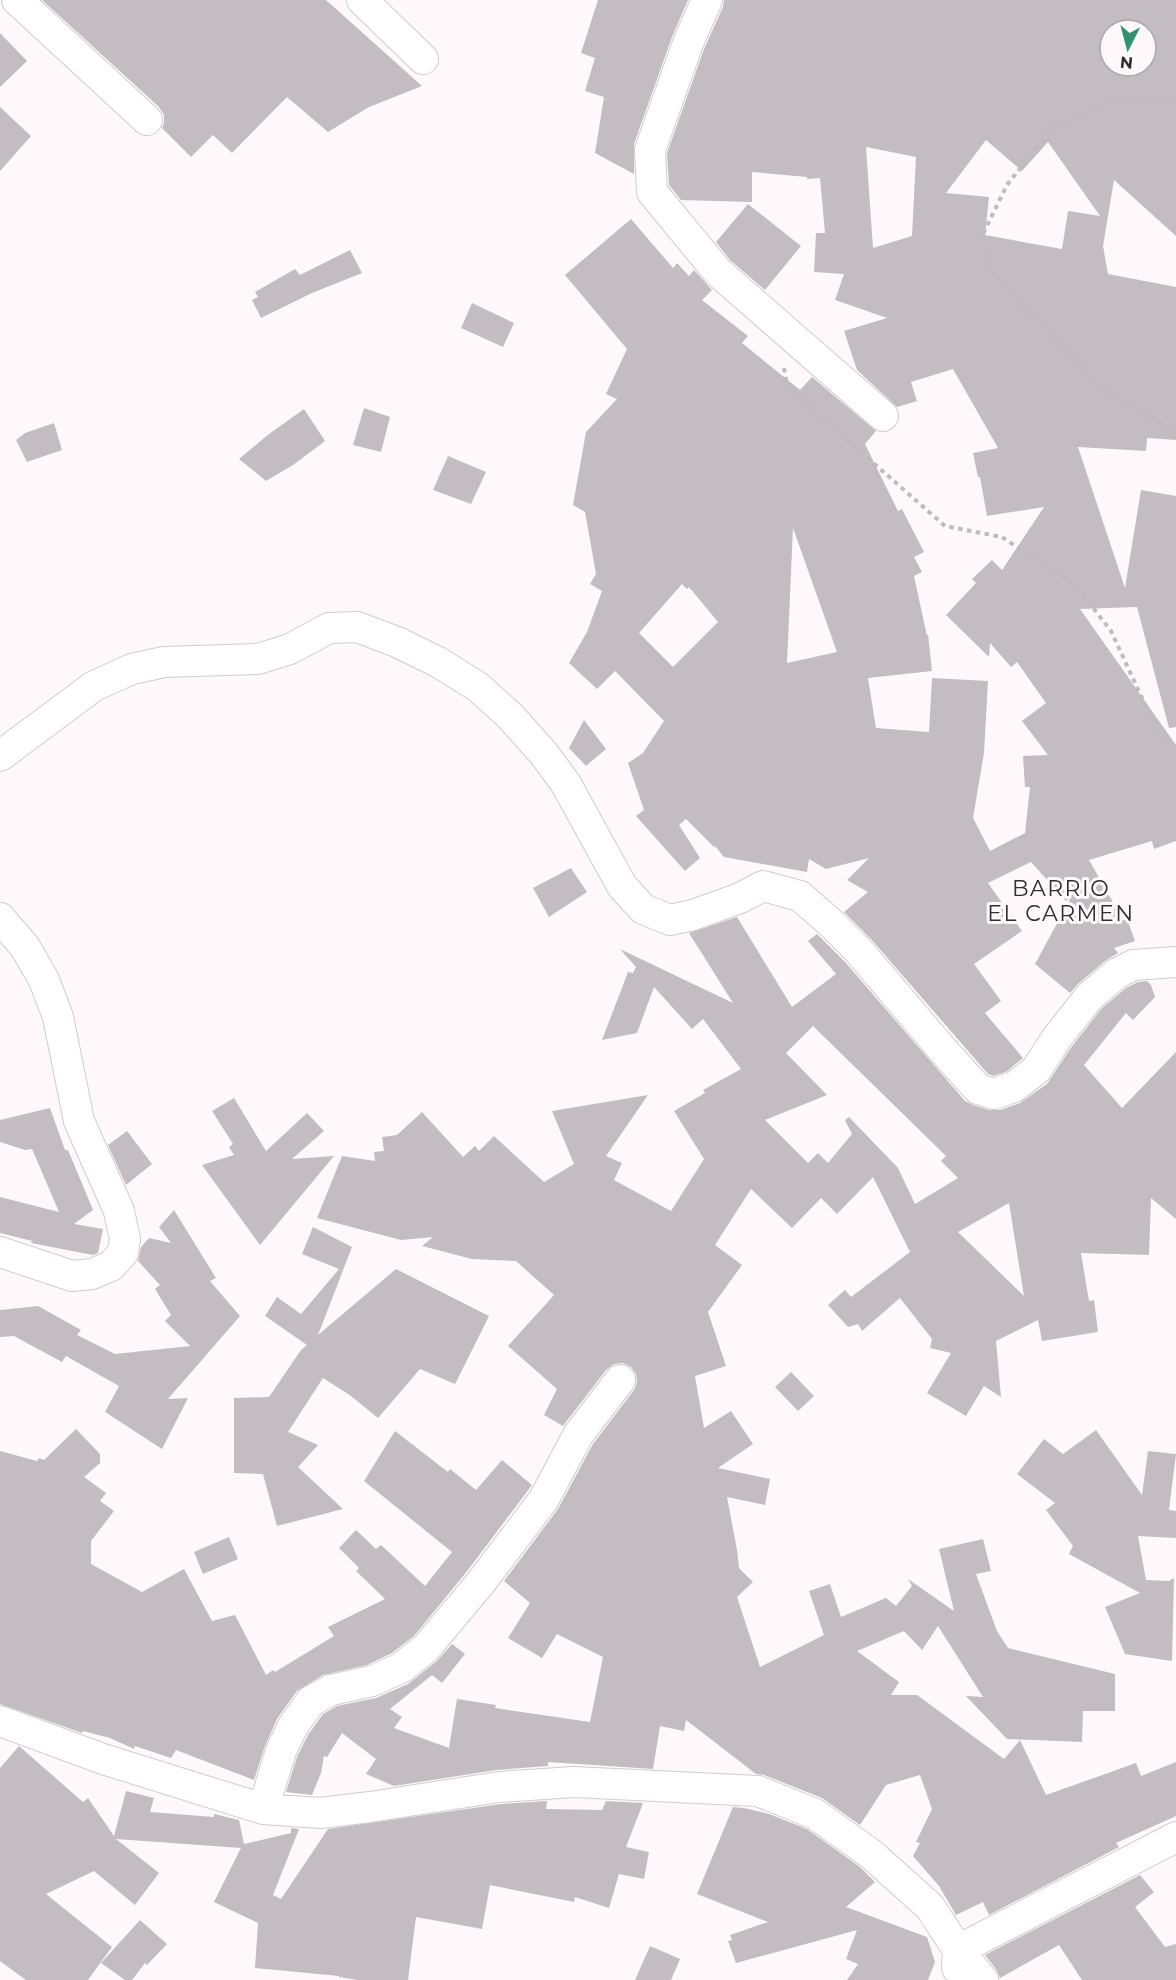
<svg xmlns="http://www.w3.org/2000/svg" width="1176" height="1980" viewBox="0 0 1176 1980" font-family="Montserrat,sans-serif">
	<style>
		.building { fill: #c3bcc0; fill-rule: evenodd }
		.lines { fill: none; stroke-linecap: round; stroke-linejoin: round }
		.street-casing { stroke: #d2cbce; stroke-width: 32 }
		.path { stroke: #bfbabc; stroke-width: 4; stroke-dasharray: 4.5 4.5; stroke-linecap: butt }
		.street { stroke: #fff; stroke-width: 30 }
		.labels { text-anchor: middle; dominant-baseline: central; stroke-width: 6; stroke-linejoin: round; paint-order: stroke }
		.neighbourhood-label { font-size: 22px; letter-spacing: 1.5px; fill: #2f2d2e; stroke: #fff8fb }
	</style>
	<rect width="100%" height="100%" fill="#fff8fb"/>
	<!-- building -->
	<path class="building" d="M42 0H326L422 86 369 107 328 132 287 97 232 153 213 135 191 157 162 128 164 123V115L159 107Z
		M598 0H688L672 37 634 144V174L595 153 604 97 585 91 595 58 581 53Z
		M724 0H1176V236L1114 180 1103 246 1108 274 1176 287V440L1147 438 1146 451 1078 447 1125 588 1141 490 1176 496V727L1169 728 1137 607 1080 609 1176 745V841L1154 849 1152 841 1089 860 1123 920 1127 919 1135 941 1114 948 1118 953 1105 961 1078 984 1070 993 1035 964 1061 916 1073 908 1068 903 1071 897 1066 901 1031 862 988 883 1022 931 974 964 1001 1001 985 1013 1023 1058 1006 1072 994 1076 988 1074 871 939 844 912 868 892 847 880 869 858 826 869 809 859 807 872 724 857 715 846 714 847 686 819 679 825 700 858 685 871 636 816 644 810 628 763 643 753 664 721 615 671 597 689 569 663 587 632 602 591 590 584 596 574 585 512 573 505 586 432 617 399 606 394 627 349 565 275 631 219 673 268 677 263 689 276 694 270 712 290 702 300 748 336 742 343 800 390 812 377 876 431 865 444 898 511 902 509 924 552 914 557 922 572 914 576 927 636 928 634 932 671 868 678 876 728 929 732 932 678 988 681 984 753 973 818 990 851 1025 833 1030 787H1025L1023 756 1048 755 1022 721 1046 703 1017 662 1011 667 990 643 989 657 946 615 976 583 972 579 992 560 1002 570 1044 507 987 516 980 477H978L973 453 998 448 953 369 911 382 917 401 897 407 857 370 844 331 887 318 835 300 844 274 814 272 816 233H825L820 178 807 179V177L752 172V202L681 200 669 185 667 153 704 49 723 7ZM1110 30H1146V66H1110ZM986 140 1022 171 1048 142 1100 216 1068 211 1062 249 985 235 989 197 946 193ZM866 147 916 157 912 236 873 248ZM793 528 837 652 787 663ZM682 584 687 589 689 587 718 622 673 667 639 633Z
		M0 33 27 61 0 87Z
		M0 107 31 136 0 171Z
		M748 204 801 246 765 290 730 260 716 242Z
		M350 250 362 273 312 293 261 318 252 300 258 297 255 292 295 269 300 275Z
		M472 303 514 323 503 347 461 328Z
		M364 408 390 417 381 452 353 445Z
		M304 409 325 441 293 465 266 481 239 459 269 434Z
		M54 423 62 450 27 462 16 440 25 433Z
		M448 456 486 472 471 504 433 490Z
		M584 720 606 749 586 766 569 748Z
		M571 868 587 892 549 917 533 888Z
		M737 917 792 1007 836 974 808 941 817 934 845 962 965 1101 973 1105 989 1110H1000L1020 1103 1047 1084 1070 1049 1101 1009 1126 988 1138 982 1147 981 1151 985 1155 997 1133 1020 1126 1013 1084 1065 1122 1108 1176 1052V1219L1151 1198 1149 1255 1081 1253 1089 1301 1094 1300 1098 1332 1042 1341 1038 1320 996 1341 1001 1397 984 1386 966 1416 927 1393 951 1353 930 1348 932 1339 900 1298 862 1331 858 1324 848 1327 828 1305 845 1290 851 1297 910 1252 873 1177 837 1214 821 1198 792 1228 751 1189 715 1245 742 1265 708 1312 726 1366 695 1376 704 1428 731 1411 753 1444 718 1468 770 1479 765 1505 727 1497 737 1550 739 1568 753 1582 737 1597 760 1667 824 1635 809 1591 830 1584 841 1617 886 1598 896 1606 912 1586 908 1579 954 1611 939 1549 983 1539 991 1571 976 1574 997 1631 1008 1648 1115 1674V1711H1083L1082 1742 1007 1739 966 1696 983 1697 938 1626 922 1650 904 1631 857 1651 899 1682 891 1695H917L1004 1759 1020 1740 1046 1795 1136 1763 1141 1776 1176 1762V1816L1116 1843 1119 1847 989 1915 983 1902 956 1915 939 1886 913 1856 920 1843 916 1842 932 1809 920 1775 886 1785 860 1825 822 1798 764 1775 756 1774 686 1720 684 1731 660 1726 653 1769 548 1762V1766L496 1770 394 1786 366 1774 376 1759 342 1733 327 1757 324 1756 321 1773 312 1795 286 1792 297 1757 308 1735 323 1714 337 1706 376 1698 408 1684 437 1661 452 1644 465 1654 442 1683 432 1675 390 1709 402 1717 394 1728 449 1748 457 1699 496 1705 495 1708 590 1722 603 1657 557 1634 542 1658 508 1638 530 1603 504 1581 558 1509 593 1444 634 1390 637 1382 636 1374 631 1367 623 1363 614 1364 606 1370 563 1426 544 1415 557 1389 508 1346 554 1295 516 1261 472 1259 422 1246 433 1237 401 1240 317 1218 342 1156 375 1161 374 1152 384 1151 382 1137 397 1135 422 1112 463 1157 475 1146 479 1151 494 1136 544 1182 574 1164 552 1111 648 1095 606 1156 622 1163 614 1180 671 1211 704 1159 674 1111 705 1093 703 1090 741 1069 703 1019 692 1029 654 987 637 1033 602 1040 628 972 633 973 636 967 620 949 733 1003 689 933ZM813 1026 946 1156 941 1161 958 1178 915 1204 898 1168 849 1117 845 1120 852 1134 828 1163 818 1153 808 1163 765 1120 827 1095 786 1053ZM1009 1203 1024 1296 958 1232Z
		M234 1098 266 1151 307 1113 324 1131 292 1159 334 1156 260 1245 202 1165 234 1155 229 1147 233 1144 212 1111Z
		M50 1108 65 1150H68L93 1210 74 1224 103 1229 98 1253 93 1255 31 1243 32 1241 0 1233V1197L59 1212 32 1149 25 1150 0 1142V1120Z
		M127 1131 152 1164 126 1185 108 1145Z
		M174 1210 216 1278 210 1281 240 1316 168 1399 188 1398 162 1449 105 1412 119 1386 66 1356 62 1362 14 1336 0 1337V1310L38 1306 81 1330 77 1335 115 1354 190 1346 165 1321 171 1315 155 1289 160 1285 138 1261 141 1247 149 1238 171 1243 159 1227Z
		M313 1227 352 1247 318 1335 396 1269 489 1316 455 1384 420 1369 378 1418 351 1396 323 1378 288 1432 318 1445 298 1467 343 1509 277 1526 263 1474 234 1473V1398L269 1397 301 1350 307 1345 265 1316 277 1297 301 1314 339 1269 302 1254Z
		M791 1372 814 1396 798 1411 775 1387Z
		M76 1429 100 1454V1463L84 1477 106 1493 100 1501 114 1511 91 1541V1564L142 1592 184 1569 212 1621 235 1615 266 1675 273 1670 275 1672 334 1636 328 1627 385 1599 356 1571 359 1568 339 1548 356 1530 376 1549 381 1545 425 1586 452 1552 364 1481 395 1431 448 1472 450 1469 476 1490 502 1460 532 1485 468 1570 414 1636 392 1653 367 1665 323 1675 297 1691 277 1719 265 1746 254 1780 176 1750 171 1758 135 1746 134 1749 110 1738 83 1731 82 1733 0 1704V1451L37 1461 39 1458 44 1460Z
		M1096 1430 1142 1495 1148 1451 1176 1454 1169 1510 1176 1511V1538L1138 1536 1146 1580 1169 1581 1174 1578 1172 1661 1125 1654 1105 1607 1140 1593 1069 1554 1073 1546 1046 1510 1055 1503 1017 1474 1044 1439 1063 1454Z
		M229 1537 238 1559 203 1574 194 1552Z
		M19 1746 83 1802 88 1798 114 1836 126 1791 154 1798 150 1812 214 1817V1814L239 1820 244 1844 291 1833V1828L299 1829 273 1895 281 1899 328 1829 501 1804 547 1801 546 1809 602 1810 606 1801 643 1803 626 1847 649 1852 644 1879 619 1874 609 1908 575 1897 574 1902 490 1885 482 1929 416 1917 408 1980H358L339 1977V1976L255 1968 258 1923 214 1902 241 1848 116 1839 159 1873 135 1905 94 1871 46 1894 112 1947 88 1980H26L0 1961V1768Z
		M733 1807 744 1808 769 1814 807 1829 860 1867 875 1882 846 1907 927 1937 935 1962 928 1980H847L858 1964 846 1959 857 1930 736 1963 728 1941 732 1940 730 1935 768 1922 697 1894Z
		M1140 1875 1154 1892 1135 1907 1165 1947 1176 1944V1980H1082L1059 1945 1000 1978 996 1969 985 1955Z
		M140 1920 167 1944 147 1965 145 1963 132 1980H125L101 1963Z
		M650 1946 680 1959 671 1980H635Z"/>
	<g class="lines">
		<defs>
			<path id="street" d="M17 0 147 120
				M362 0 423 59
				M707 0 688 43 650 150 652 192 718 272 883 416
				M0 756 94 686 132 669 164 662 258 659 290 649 329 628 357 627 397 642 438 662 478 687 510 716 544 754 566 784 622 886 643 909 670 920 693 915 740 898 763 886 800 896 832 924 858 950 942 1049 978 1089 994 1094 1014 1087 1036 1070 1056 1039 1089 997 1116 974 1133 965 1176 962
				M0 918 25 947 44 980 58 1017 79 1121 119 1211 125 1239 123 1253 111 1266 92 1274 72 1276 0 1252
				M0 1721 103 1759 263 1809 320 1813 370 1807 499 1787 574 1782 758 1791 815 1814 871 1854 930 1907 958 1950 983 1980
				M263 1809 281 1751 293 1726 311 1701 331 1690 372 1681 401 1668 426 1648 482 1581 544 1499 578 1435 620 1380
				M957 1968 958 1950 1176 1837"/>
		</defs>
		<!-- street casing -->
		<use href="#street" class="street-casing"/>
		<!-- path -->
		<path class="path" d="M1176 98 1113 100 1051 129 1007 185 982 236 992 273 1106 392 1176 432
			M784 368 787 387 945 526 1002 537 1076 586 1111 631 1160 737 1176 746"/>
		<!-- street -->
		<use href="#street" class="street"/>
	</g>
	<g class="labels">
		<!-- neighbourhood labels -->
		<g class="neighbourhood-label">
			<text x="1061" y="888">BARRIO<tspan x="1061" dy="25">EL CARMEN</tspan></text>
		</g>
	</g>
	<!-- north arrow -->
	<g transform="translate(1128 48) rotate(186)"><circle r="28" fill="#fff8fb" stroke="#aca7a9" stroke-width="1.5"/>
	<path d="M0-4.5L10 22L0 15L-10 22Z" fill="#2f936f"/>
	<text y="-9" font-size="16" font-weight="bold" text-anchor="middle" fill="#2f2d2e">N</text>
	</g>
</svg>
